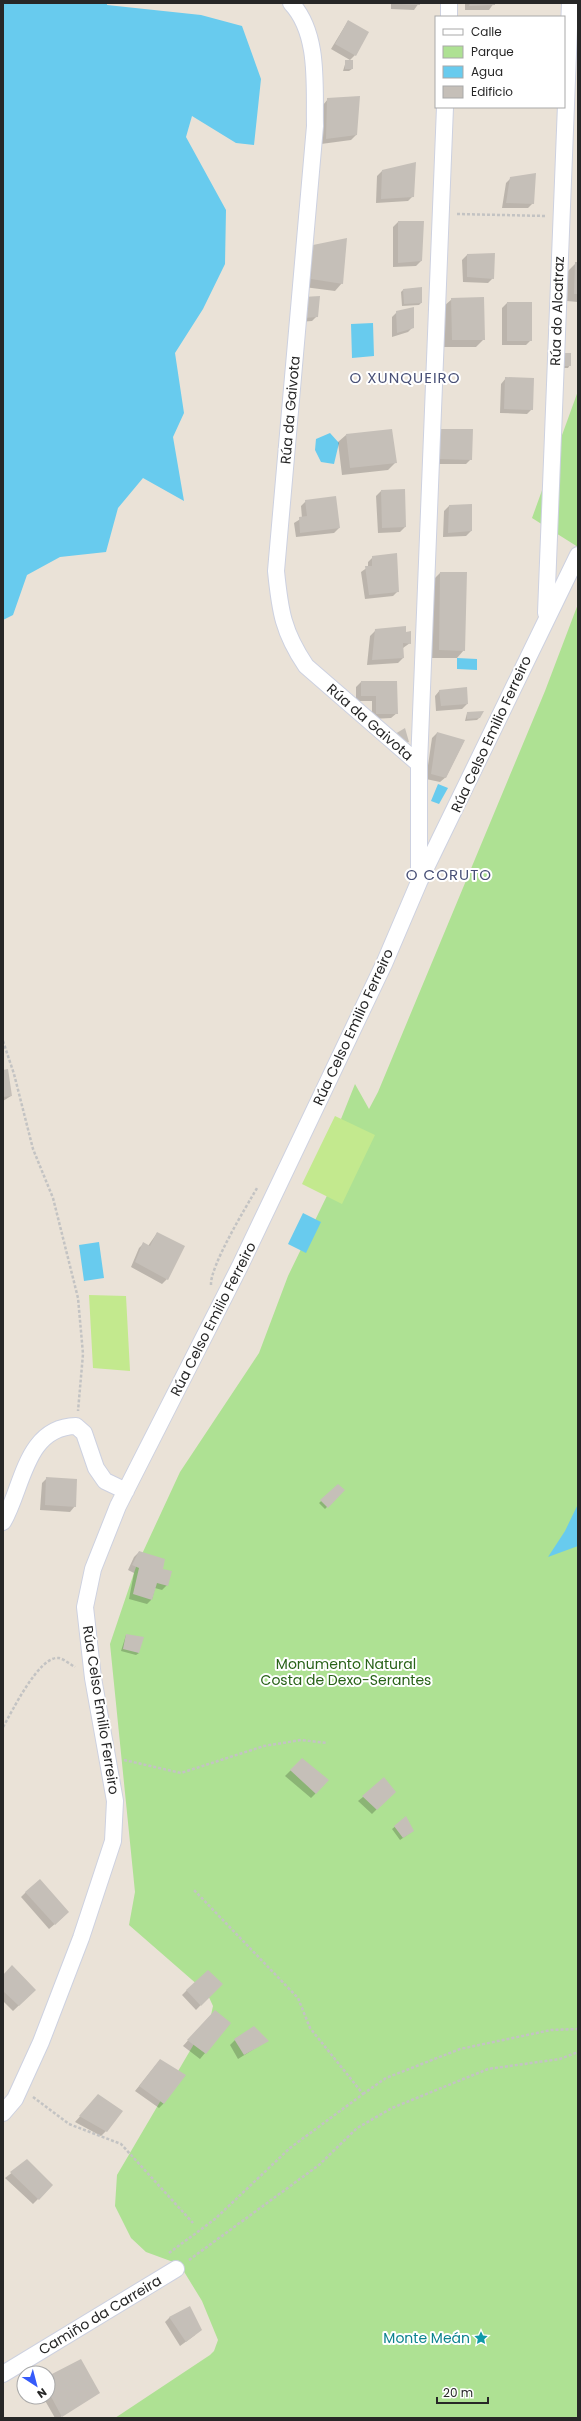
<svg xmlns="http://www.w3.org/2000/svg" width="581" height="2421" viewBox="0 0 581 2421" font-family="Poppins,sans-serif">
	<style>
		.green { fill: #aee193 }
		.pitch { fill: #c3e98e }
		.water { fill: #68cbee }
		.shadow { fill: #0003 }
		.building { fill: #c5bfb8 }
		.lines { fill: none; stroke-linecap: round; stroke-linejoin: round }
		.street-casing { stroke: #cdd1e0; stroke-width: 18 }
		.path { stroke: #c3c3c3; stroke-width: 2.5; stroke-dasharray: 3 2; stroke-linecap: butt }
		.street { stroke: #fff; stroke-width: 16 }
		.labels { text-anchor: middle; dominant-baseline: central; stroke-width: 4; stroke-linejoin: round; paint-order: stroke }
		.street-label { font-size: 14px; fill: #272727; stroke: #fff }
		.park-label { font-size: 14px; fill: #286218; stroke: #fff }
		.culture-label { font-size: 14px; fill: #0d838f; stroke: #fff; text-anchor: end }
		.neighbourhood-label { font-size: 15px; letter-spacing: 1px; fill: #485077; stroke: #fff }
	</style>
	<rect width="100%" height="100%" fill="#eae2d7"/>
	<!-- green -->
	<path class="green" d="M578 391V547L532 518Z
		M578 604V2418H115L210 2355 214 2351 218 2340 202 2301 183 2270 176 2263 146 2252 131 2238 115 2206 117 2175 211 2015 213 2006 207 1993 129 1925 135 1892 110 1644 136 1567 180 1472 259 1353 288 1276 354 1140 341 1119 355 1084 369 1109 378 1092 545 691Z"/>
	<!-- pitch -->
	<path class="pitch" d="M335 1116 375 1135 342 1204 302 1184Z
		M89 1295 126 1296 130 1371 93 1368Z"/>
	<!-- water -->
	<path class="water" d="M3 3H107V5L201 15 242 26 261 79 254 145 236 143 192 116 186 137 226 210 225 264 203 309 175 353 184 413 173 437 184 501 143 478 118 508 106 552 60 557 27 575 13 615 3 620Z
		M373 323 374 356 352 358 351 324Z
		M330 433 339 443 334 464 321 462 315 450 316 439Z
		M457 658 477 659V670L457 669Z
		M438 784 448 788 439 804 431 801Z
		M303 1213 321 1222 306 1253 288 1244Z
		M99 1242 104 1278 84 1281 79 1245Z
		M578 1504V1546L548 1557 565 1531Z"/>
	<!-- shadow -->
	<path class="shadow" d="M391 3H419L414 10 391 9Z
		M465 3H494L489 10H465Z
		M348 21 355 55 350 60 331 49Z
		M346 61 352 69 349 71H343Z
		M328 99 356 135 351 140 321 144 323 105Z
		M382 171 413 196 408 201 376 203 377 176Z
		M511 178 533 203 528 208H502L506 183Z
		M398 222 421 261 416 266 393 267V227Z
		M314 246 342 283 335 291 304 287 306 253Z
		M467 255 493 278 488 283 463 282 462 260Z
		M576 263H578V302L567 301 568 271Z
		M403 290 421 303 419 305 402 306 401 292Z
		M452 299 484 339 476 347H444V306Z
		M298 303 317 316 312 321 298 322Z
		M507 303 531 340 526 345H502V308Z
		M397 312 413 327 408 332 392 337V317Z
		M562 356 570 365 568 368H562Z
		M506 378 532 409 527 414 500 413 501 384Z
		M440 430 471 459 466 464H435Z
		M346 435 395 463 388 470 342 475 338 442Z
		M381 491 405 527 400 532 378 533 376 496Z
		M306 501 339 528 334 533 296 537 294 523 302 518 301 506Z
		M449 506 471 531 466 536 443 537 444 511Z
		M373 557 398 591 393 596 365 599 361 572 368 567V562Z
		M440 573H466L464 650 457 658H431L432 581Z
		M376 630 405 633 410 643 403 648V658L398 663 367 665 370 636Z
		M361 682 397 713 391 718 372 719V701H356V687Z
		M440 690 467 704 462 709 436 711 435 696Z
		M467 713 480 717 477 720 465 721Z
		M437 733 464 741 446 777 440 782 426 779 432 738Z
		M3 1071 11 1096 3 1101Z
		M157 1233 167 1279 162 1284 131 1267 139 1248 144 1243 148 1246Z
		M47 1478 75 1506 70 1512 40 1510 42 1483Z
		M338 1486 343 1490 325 1509 319 1503Z
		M139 1552 162 1569 167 1585 162 1590 155 1588 152 1599 147 1604 129 1599 134 1573 128 1570 134 1557Z
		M126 1635 139 1653 136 1655 121 1651Z
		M302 1759 316 1793 311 1798 285 1776Z
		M394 1792 372 1814 358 1801 363 1797Z
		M406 1818 410 1833 400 1840 392 1829Z
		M26 1892 63 1917 49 1929 21 1897Z
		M3 1976 35 1990 13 2011 3 2001Z
		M221 1984 196 2010 182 1995 187 1990Z
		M210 2016 230 2023 200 2059 183 2046Z
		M235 2040 267 2041 238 2059 230 2045Z
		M160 2060 164 2103 159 2108 135 2091Z
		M94 2101 106 2131 101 2136 75 2122Z
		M27 2161 52 2185 33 2204 5 2178Z
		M170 2317 195 2335 180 2346 165 2322Z
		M50 2375 98 2393 59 2418H55L43 2397H48V2378Z"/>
	<!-- building -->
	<path class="building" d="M394 3H420V5L394 4Z
		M470 3H495V5L469 6Z
		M348 20 369 32 356 56 335 44Z
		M345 60H353V69H345Z
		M360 96 357 135 326 139 327 98Z
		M416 162 414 197 381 199 382 170Z
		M536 173 534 204 506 203 510 177Z
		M398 221H424L422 261 398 263Z
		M347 238 343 284 311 279 313 245Z
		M495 253 494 279 467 277V254Z
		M575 262H578V294H574Z
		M422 287V303L404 304 403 289Z
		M320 296 318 317 303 318V297Z
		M484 297 485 340H452L451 298Z
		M507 302H532V341H507Z
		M414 307V328L397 333 396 311Z
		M564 353H571V366H564Z
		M505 377 534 378 533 410 504 409Z
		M392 429 397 463 350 468 346 434Z
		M440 429H473L472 460 439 459Z
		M405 489 406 527 382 528 381 490Z
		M336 496 340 528 300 533 299 517 307 516 305 500Z
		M472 504V531L448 533 449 505Z
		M397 553 399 592 369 595 365 566H372V556Z
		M440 572H467L465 651 439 650Z
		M406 626V632L411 631V644L403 643 404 658 372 660 375 629Z
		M361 681H397L398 714H376V696H361Z
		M467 687 468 704 441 706 439 690Z
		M484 711 480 718 467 719V712Z
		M405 728 409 742 405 743 395 734Z
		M437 732 465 740 446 778 431 774Z
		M8 1069 12 1096 3 1097V1070Z
		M157 1232 185 1246 168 1280 135 1262 143 1242 150 1246Z
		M46 1477 77 1479 76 1507 45 1505Z
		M338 1484 345 1490 328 1508 320 1500Z
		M139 1551 165 1559 163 1569 172 1571 168 1586 157 1583 152 1600 133 1594 139 1568 132 1565Z
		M126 1634 144 1637 139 1653 123 1649Z
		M302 1758 329 1780 316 1794 290 1770Z
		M384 1777 396 1792 377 1810 362 1796Z
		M406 1816 414 1831 403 1838 394 1826Z
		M40 1879 69 1912 55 1925 25 1892Z
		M12 1965 36 1990 19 2006 3 1991V1975Z
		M208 1970 223 1984 201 2006 186 1990Z
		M215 2010 231 2023 206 2054 187 2040Z
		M254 2026 269 2041 244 2055 234 2039Z
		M160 2059 186 2075 164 2104 139 2086Z
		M98 2094 123 2111 107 2132 79 2116Z
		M27 2159 53 2185 39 2200 10 2172Z
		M190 2306 202 2330 186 2342 169 2317Z
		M81 2359 100 2393 62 2417 48 2391V2384L53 2381 50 2375Z"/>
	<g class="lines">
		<defs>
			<path id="street" d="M291 3C320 34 314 87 315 126L276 571C280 611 283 632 306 666L419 764
				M449 17V3
				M546 613 570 3
				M419 879V764L445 107
				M3 1522C23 1488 25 1427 76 1426L84 1433 96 1468 105 1481 126 1491
				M3 2113 15 2099 41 2042 81 1938 113 1841 115 1801 93 1678 85 1607 93 1569 118 1506 240 1266 384 964 419 882 578 555
				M3 2374 176 2269"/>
		</defs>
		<!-- street casing -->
		<use href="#street" class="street-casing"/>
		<!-- path -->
		<path class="path" d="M457 214 546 216
			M3 1041 14 1074 33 1149 53 1198 78 1298 83 1354 78 1411
			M211 1285C210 1266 246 1207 257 1188
			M3 1727C12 1712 39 1655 59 1658 64 1659 71 1665 75 1667
			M124 1760 181 1773 264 1746 301 1740 327 1743
			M363 2094 386 2078 460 2049 551 2030 578 2029
			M33 2097 69 2124 121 2144 193 2223
			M169 2253 215 2219 290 2148 363 2094 310 2028 298 1998 193 1889
			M189 2260 319 2165 357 2128 392 2108 488 2069 560 2059 578 2052"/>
		<!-- street -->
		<use href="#street" class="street"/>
	</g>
	<!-- icons -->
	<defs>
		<symbol id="sight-bare" viewBox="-9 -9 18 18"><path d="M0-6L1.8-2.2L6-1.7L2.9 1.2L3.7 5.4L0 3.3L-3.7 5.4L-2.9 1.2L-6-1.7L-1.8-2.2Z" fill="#0f9aa8" stroke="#fff" stroke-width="2.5" paint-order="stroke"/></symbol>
	</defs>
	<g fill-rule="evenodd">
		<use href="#sight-bare" x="471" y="2328" width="20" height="20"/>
	</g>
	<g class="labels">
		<!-- street labels -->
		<g class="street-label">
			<text transform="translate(557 311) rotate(-88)">Rúa do Alcatraz</text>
			<text transform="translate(290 410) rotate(-85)">Rúa da Gaivota</text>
			<text transform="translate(370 722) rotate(41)">Rúa da Gaivota</text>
			<text transform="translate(491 734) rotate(-65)">Rúa Celso Emilio Ferreiro</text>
			<text transform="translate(353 1027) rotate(-65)">Rúa Celso Emilio Ferreiro</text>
			<text transform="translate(213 1319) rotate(-63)">Rúa Celso Emilio Ferreiro</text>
			<text transform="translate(101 1710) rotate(81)">Rúa Celso Emilio Ferreiro</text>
			<text transform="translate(100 2315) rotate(-31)">Camiño da Carreira</text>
		</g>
		<!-- park labels -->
		<g class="park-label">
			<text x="346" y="1664">Monumento Natural<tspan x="346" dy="16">Costa de Dexo-Serantes</tspan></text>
		</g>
		<!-- culture labels -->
		<g class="culture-label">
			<text x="470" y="2338">Monte Meán</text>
		</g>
		<!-- neighbourhood labels -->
		<g class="neighbourhood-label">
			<text x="405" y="377">O XUNQUEIRO</text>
			<text x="449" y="874">O CORUTO</text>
		</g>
	</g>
	<!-- border -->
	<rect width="581" height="2421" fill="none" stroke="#272727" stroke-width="8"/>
	<!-- legend -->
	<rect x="435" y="16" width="130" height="92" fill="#ffffff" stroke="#a9a9a9"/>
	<rect x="443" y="29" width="20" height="6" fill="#ffffff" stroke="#a9a9a9"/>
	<text x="471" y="36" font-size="12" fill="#272727">Calle</text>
	<rect x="443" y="46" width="20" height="12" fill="#aee193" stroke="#a9a9a9"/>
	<text x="471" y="56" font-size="12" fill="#272727">Parque</text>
	<rect x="443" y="66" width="20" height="12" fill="#68cbee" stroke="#a9a9a9"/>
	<text x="471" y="76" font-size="12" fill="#272727">Agua</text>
	<rect x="443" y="86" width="20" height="12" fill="#c5bfb8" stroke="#a9a9a9"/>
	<text x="471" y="96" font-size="12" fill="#272727">Edificio</text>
	<!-- north arrow -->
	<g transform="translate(36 2385) rotate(144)"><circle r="19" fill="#ffffff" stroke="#a9a9a9"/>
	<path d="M0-3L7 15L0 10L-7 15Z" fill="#355afa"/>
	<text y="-6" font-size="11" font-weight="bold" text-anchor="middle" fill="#272727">N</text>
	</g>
	<!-- scale -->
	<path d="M437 2397v6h51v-6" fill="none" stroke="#272727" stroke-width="2"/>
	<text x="443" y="2397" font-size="12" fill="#272727" stroke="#ffffff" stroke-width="3" paint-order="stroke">20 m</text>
</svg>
